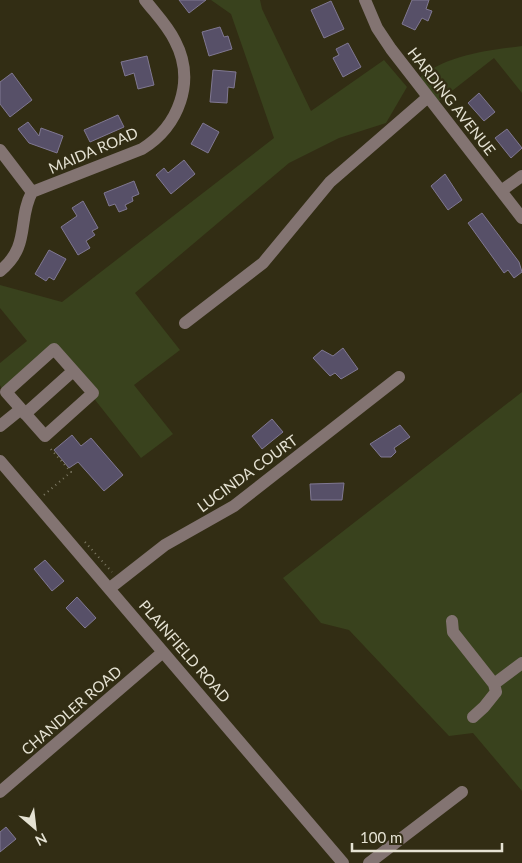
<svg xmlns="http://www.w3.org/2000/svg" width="522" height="863" viewBox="0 0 522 863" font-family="Lato,sans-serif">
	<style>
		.green { fill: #39421d }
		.building { fill: #575068; stroke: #807892 }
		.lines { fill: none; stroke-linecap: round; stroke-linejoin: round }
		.path { stroke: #7e7a65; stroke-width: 2; stroke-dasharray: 1 4; stroke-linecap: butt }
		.minor { stroke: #837472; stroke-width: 12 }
		.labels { text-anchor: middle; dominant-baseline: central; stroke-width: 4.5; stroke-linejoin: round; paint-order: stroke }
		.street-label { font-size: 15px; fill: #e5e2d3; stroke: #322d14 }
	</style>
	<rect width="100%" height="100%" fill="#322d14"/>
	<!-- green -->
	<path class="green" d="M211 0H260L262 9 311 111 384 60 407 87 386 123 339 138 289 163 135 293 180 350 134 385 173 434 141 458 58 353 5 395 0 385V363L27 341 0 308V285L62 302 274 138 231 14Z
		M522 46V93L494 58 434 105 416 81C444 55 485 51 522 46Z
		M522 392V791L473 733 449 736 349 630 321 623 283 578Z"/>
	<!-- building -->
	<path class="building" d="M179 0H206L189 13Z
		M412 0H429L426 9 432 11 428 21 422 18 415 30 402 24Z
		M331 1 344 29 324 38 311 10Z
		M220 27 224 37 228 36 232 49 209 56 202 32Z
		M348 43 361 67 343 77 333 58 339 55 336 49Z
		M147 56 154 85 138 89 134 73 125 76 121 62Z
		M213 70 236 72 234 88 228 87 227 103 210 102Z
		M12 73 32 100 10 117 0 104V82Z
		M479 93 495 112 484 121 468 103Z
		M118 115 124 127 90 142 84 130Z
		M28 122 39 136 41 128 63 136 57 153 29 143 18 129Z
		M203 123 219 132 208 153 191 144Z
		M507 129 522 148 511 158 495 138Z
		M184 160 195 174 171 194 156 175 164 168 168 173Z
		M445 174 462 200 448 210 431 186Z
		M134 181 139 194 132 197 133 201 125 205 127 209 119 212 115 204 109 206 104 193Z
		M83 201 98 228 92 231 95 235 86 241 90 248 78 255 61 227 77 216 72 208Z
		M482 213 519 262 522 272 514 278 508 270 504 273 468 223Z
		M49 250 66 259 54 280 49 277 46 281 35 274Z
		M343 348 358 369 341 379 335 373 330 376 313 358 322 350 333 356Z
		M272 419 283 432 262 449 252 436Z
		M400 425 410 437 394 448 396 452 391 457H381L370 444Z
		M72 435 81 446 91 438 123 475 104 491 78 462 69 468 54 450Z
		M344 483 342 500H311L310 484Z
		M45 560 64 581 52 591 34 569Z
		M77 597 96 618 85 628 66 608Z
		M6 827 16 839 0 852V832Z"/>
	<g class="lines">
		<!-- path -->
		<path class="path" d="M44 495 71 472 49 447
			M85 542 112 572"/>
		<!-- minor -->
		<path class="minor" d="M365 0 377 28 391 49 522 218
			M0 150 32 192C17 220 31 246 0 271
			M501 191 522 176
			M32 192 142 149C179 126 196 81 175 41 168 26 155 13 145 0
			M185 323 263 263 330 182 428 97
			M54 349 93 393 45 436 6 392Z
			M25 414 73 371
			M0 426 21 409
			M0 461 343 863
			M110 588 165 545 234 506 399 377
			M452 621 453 632 494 684 522 663
			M473 717 484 707 496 692 494 684
			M0 792 163 652
			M369 863 462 792"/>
	</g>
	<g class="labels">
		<!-- street labels -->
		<g class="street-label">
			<text transform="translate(452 101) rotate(52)">HARDING AVENUE</text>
			<text transform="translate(93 150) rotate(-23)">MAIDA ROAD</text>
			<text transform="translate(247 473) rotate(-36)">LUCINDA COURT</text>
			<text transform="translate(185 651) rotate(49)">PLAINFIELD ROAD</text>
			<text transform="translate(71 710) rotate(-41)">CHANDLER ROAD</text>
		</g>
	</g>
	<!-- north arrow -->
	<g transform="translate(35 828) rotate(152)" stroke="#322d14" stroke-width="4" paint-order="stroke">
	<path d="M0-4L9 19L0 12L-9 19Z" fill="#e5e2d3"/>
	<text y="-8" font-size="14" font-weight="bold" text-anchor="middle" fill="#e5e2d3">N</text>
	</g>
	<!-- scale -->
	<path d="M352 843v8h150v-8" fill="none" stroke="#e5e2d3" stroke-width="2.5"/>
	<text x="360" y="843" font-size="15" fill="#e5e2d3" stroke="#322d14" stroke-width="4" paint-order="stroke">100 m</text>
</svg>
